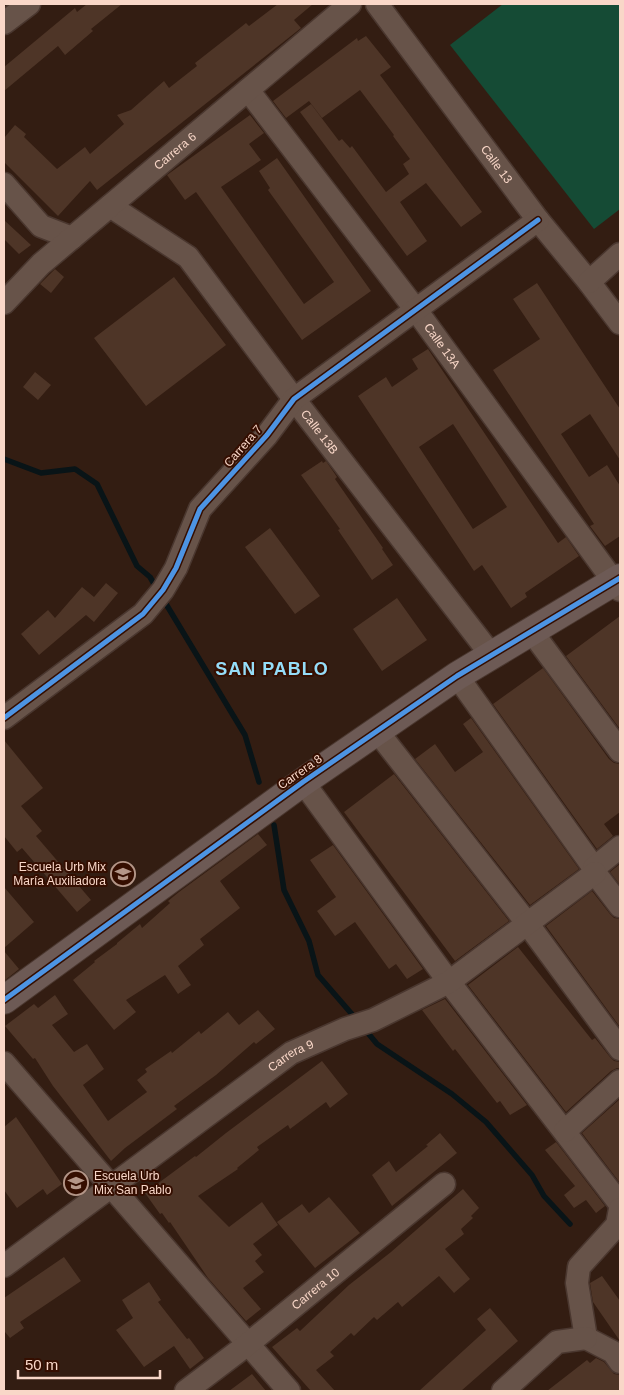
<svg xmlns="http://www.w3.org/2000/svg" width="624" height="1395" viewBox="0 0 624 1395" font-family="Helvetica,sans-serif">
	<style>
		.green { fill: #154b35 }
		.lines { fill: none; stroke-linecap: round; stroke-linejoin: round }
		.stream { stroke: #091417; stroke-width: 5.5 }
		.building { fill: #4e3527; fill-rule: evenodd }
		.street-casing { stroke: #4a372f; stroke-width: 25 }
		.secondary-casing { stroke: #4a372f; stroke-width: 30 }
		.street { stroke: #675349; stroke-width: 22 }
		.secondary { stroke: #6d5a55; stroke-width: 28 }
		.cycleway-casing { stroke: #350e00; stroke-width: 8 }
		.cycleway { stroke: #4d94e3; stroke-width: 5 }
		.labels { text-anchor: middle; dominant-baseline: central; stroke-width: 4; stroke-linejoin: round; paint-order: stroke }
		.street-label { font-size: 12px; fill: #f9d7c8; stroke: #350e00 }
		.poi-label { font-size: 12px; fill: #f9d7c8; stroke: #350e00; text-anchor: end }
		.district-label { font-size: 18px; font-weight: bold; letter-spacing: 1px; fill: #95dcf7; stroke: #350e00 }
	</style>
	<rect width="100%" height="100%" fill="#331d12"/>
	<!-- green -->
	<path class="green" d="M503 4H620V209L594 229 450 45Z"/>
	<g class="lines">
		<!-- stream -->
		<path class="stream" d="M4 459 41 473 75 469 97 484 137 566 150 577 157 589
			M163 599 245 735 259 782
			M274 825 284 890 309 941 318 975 357 1020
			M363 1027 377 1044 452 1094 486 1122 532 1175 544 1196 570 1224"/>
	</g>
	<!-- building -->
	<path class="building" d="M87 4H122L91 29 93 31 65 55 58 46 4 91V67L75 8 77 12Z
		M278 4H313L294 20 301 28 97 190 90 181 58 216 4 162V138L15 125 26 134 24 137 57 169 85 147 90 154 124 124 117 115 131 110 164 81 169 88 197 66 195 63 241 27 246 23 249 26Z
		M366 36 391 67 380 75 482 212 461 227 426 183 400 202 427 241 407 256 300 112 311 104 339 141 342 139 350 148 352 146 386 192 409 174 403 164 410 159 393 136 394 135 360 90 322 118 309 101 286 118 273 101 357 38 358 41Z
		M250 115 264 133 249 144 261 160 221 187 304 304 334 282 268 190 270 188 259 171 277 158 371 291 302 340 196 192 185 200 167 175Z
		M4 220 31 245 19 254 4 239Z
		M55 269 64 277 51 293 40 284Z
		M174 277 226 345 146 406 94 338Z
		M537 283 620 409V460L590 414 561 434 589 477 607 465 620 486V536L605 546 590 526 594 524 493 370 540 339 513 299Z
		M428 349 558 543 566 537 579 556 525 593 527 597 511 608 482 565 474 571 358 396 386 377 392 387 418 369 412 359ZM453 424 507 507 473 529 419 447Z
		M35 372 51 385 38 400 23 387Z
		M322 461 323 463 326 461 337 477 335 479 383 548 382 549 393 565 372 580 338 530 340 529 301 475Z
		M270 528 320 596 295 614 245 547Z
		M106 583 118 593 94 622 86 615 39 655 21 634 48 610 55 618 82 587 94 597Z
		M397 598 427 640 382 671 353 629Z
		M620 616V729L566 656Z
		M543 668 609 759 614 763 620 764V812L604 824 613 836 597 849 493 704Z
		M471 718 579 869 530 905 415 759 435 744 455 772 483 752 463 724Z
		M4 740 43 788 21 806 42 831 36 836 91 900 77 912 22 848 17 852 4 836Z
		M394 774 509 921 455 961 344 812Z
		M258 834 267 845 220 881 240 908 200 939 204 945 178 966 191 985 178 994 165 975 126 1000 136 1012 114 1030 73 980 95 962 94 961 117 944V943L140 924 142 928 170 903 168 901 179 892Z
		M333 845 423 969 407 979 396 964 389 969 355 922 335 936 317 911 336 897 310 860Z
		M620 864V885L610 872Z
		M4 887 34 922 4 948Z
		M592 891 610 914 614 918 620 919V1027L546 926Z
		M518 947 592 1040 595 1038 610 1057 614 1061 620 1062V1068H617L611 1071 566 1112 468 985Z
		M4 951 19 969 4 981Z
		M55 995 68 1014 52 1025 74 1052 87 1044 104 1069 83 1085 108 1121 147 1092 137 1080 147 1072 145 1069 171 1051 172 1053 199 1031 201 1034 228 1012 239 1025 258 1010 275 1029 256 1044 254 1042 216 1075 174 1106 177 1109 125 1148 111 1161 53 1086 35 1058 33 1059 5 1026 34 1004 38 1008Z
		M445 999 527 1105 510 1115 500 1101 497 1103 455 1049 453 1051 422 1010Z
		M322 1061 348 1094 330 1108 326 1102 290 1129 288 1125 257 1147 259 1150 237 1168 238 1169 198 1196 229 1227 262 1202 278 1225 253 1244 262 1255 255 1261 264 1272 243 1288 261 1309 246 1321 208 1278 170 1222 169 1223 162 1213 160 1214 145 1193 195 1156 196 1157 226 1133Z
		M620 1099V1183L582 1133Z
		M16 1117 62 1184 47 1195 43 1189 17 1208 4 1190V1127Z
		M440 1133 457 1153 392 1206 372 1175 389 1161 396 1172 428 1146 426 1145Z
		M556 1142 605 1206 596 1213 586 1200 574 1208 564 1195 575 1186 545 1150Z
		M463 1189 479 1208 471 1216 473 1218 461 1229 464 1234 445 1249 470 1279 454 1293 439 1276 402 1307 398 1302 377 1320 374 1317 354 1336 351 1333 330 1352 334 1356 316 1370 335 1391H311L272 1347 297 1328 300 1331 349 1285 391 1252Z
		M329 1197 360 1233 315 1268 277 1222 302 1204 309 1213Z
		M64 1257 81 1281 20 1322 24 1328 10 1338 5 1332 4 1333V1298Z
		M602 1276 620 1301V1341L593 1302 590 1283Z
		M149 1282 161 1300 158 1302 187 1339 189 1338 204 1358 190 1369 174 1346 144 1367 116 1330 133 1318 122 1300Z
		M490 1308 518 1341 461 1391H419L486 1330 477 1319Z
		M596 1358 604 1362 614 1374 620 1375V1391H547L587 1360 590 1363Z
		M252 1374 266 1391H229Z"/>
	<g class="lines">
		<defs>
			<g id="street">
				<path id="s1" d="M377 4 538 220 589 282 620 323"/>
				<path d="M4 23 29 4"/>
				<path id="s2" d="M248 90 416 310 620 590"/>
				<path d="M4 184 41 226 72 238"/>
				<path id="s3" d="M110 206 188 257 294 399 492 656"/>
				<path d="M589 282 620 254"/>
				<path id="s4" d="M4 303 41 264 350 4"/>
				<path d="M532 632 620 751"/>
				<path d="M457 676 594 868 595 873 620 906"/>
				<path d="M4 718 143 614 163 590 176 568 200 509 267 435 294 399 538 220"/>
				<path d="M377 731 527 923 620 1049"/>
				<path d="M303 782 449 982 620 1204"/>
				<path d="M594 868 620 847"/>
				<path d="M4 1063 289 1391"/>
				<path d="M565 1131 620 1081"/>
				<path id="s5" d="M4 1266 291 1053 345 1029 373 1020 449 982 595 873"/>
				<path d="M586 1338 577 1283 579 1267 617 1225 620 1209"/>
				<path d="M586 1338 613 1352 620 1362"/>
				<path id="s6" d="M186 1391 248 1344 444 1184"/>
				<path d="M503 1391 557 1342 586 1338"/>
			</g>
			<path id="secondary" d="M4 1000 303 782 457 676 620 578"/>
		</defs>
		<!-- street casing -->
		<use href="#street" class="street-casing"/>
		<!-- secondary casing -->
		<use href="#secondary" class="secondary-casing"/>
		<!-- street -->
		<use href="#street" class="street"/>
		<!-- secondary -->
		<use href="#secondary" class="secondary"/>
		<defs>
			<path id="cycleway" d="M4 718 143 614 163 590 176 568 200 509 267 435 294 399 538 220
				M4 1000 303 782 457 676 620 578"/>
		</defs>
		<!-- cycleway casing -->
		<use href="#cycleway" class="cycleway-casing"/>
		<!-- cycleway -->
		<use href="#cycleway" class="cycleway"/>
	</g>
	<!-- icons -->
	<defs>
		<symbol id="school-ring" viewBox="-11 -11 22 22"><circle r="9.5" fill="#350e00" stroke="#b49688" stroke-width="1.5"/><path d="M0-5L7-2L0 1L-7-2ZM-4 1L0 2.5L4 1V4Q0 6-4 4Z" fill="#b49688"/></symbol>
	</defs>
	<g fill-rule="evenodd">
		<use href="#school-ring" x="109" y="860" width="28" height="28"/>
		<use href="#school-ring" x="62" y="1169" width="28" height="28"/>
	</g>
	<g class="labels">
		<!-- street labels -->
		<g class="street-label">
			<text stroke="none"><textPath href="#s4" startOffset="229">Carrera 6</textPath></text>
			<text stroke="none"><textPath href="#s1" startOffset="200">Calle 13</textPath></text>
			<text stroke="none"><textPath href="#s2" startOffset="321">Calle 13A</textPath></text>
			<text stroke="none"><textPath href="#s3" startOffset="312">Calle 13B</textPath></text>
			<text transform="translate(243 446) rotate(-49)">Carrera 7</text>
			<text transform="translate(300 772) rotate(-35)">Carrera 8</text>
			<text stroke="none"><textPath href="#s5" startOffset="356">Carrera 9</textPath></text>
			<text stroke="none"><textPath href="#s6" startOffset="165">Carrera 10</textPath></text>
		</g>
		<!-- poi labels -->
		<g class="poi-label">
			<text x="106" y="867">Escuela Urb Mix<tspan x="106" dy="14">María Auxiliadora</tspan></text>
			<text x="94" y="1176" text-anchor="start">Escuela Urb<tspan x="94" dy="14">Mix San Pablo</tspan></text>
		</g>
		<!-- district labels -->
		<g class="district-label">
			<text x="272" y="669">SAN PABLO</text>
		</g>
	</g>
	<!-- border -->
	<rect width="624" height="1395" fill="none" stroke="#f9d7c8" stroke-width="10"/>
	<!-- scale -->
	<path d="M18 1370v8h142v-8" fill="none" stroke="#f9d7c8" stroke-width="2.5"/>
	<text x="25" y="1370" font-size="15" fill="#f9d7c8" stroke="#350e00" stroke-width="4" paint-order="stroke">50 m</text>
</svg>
